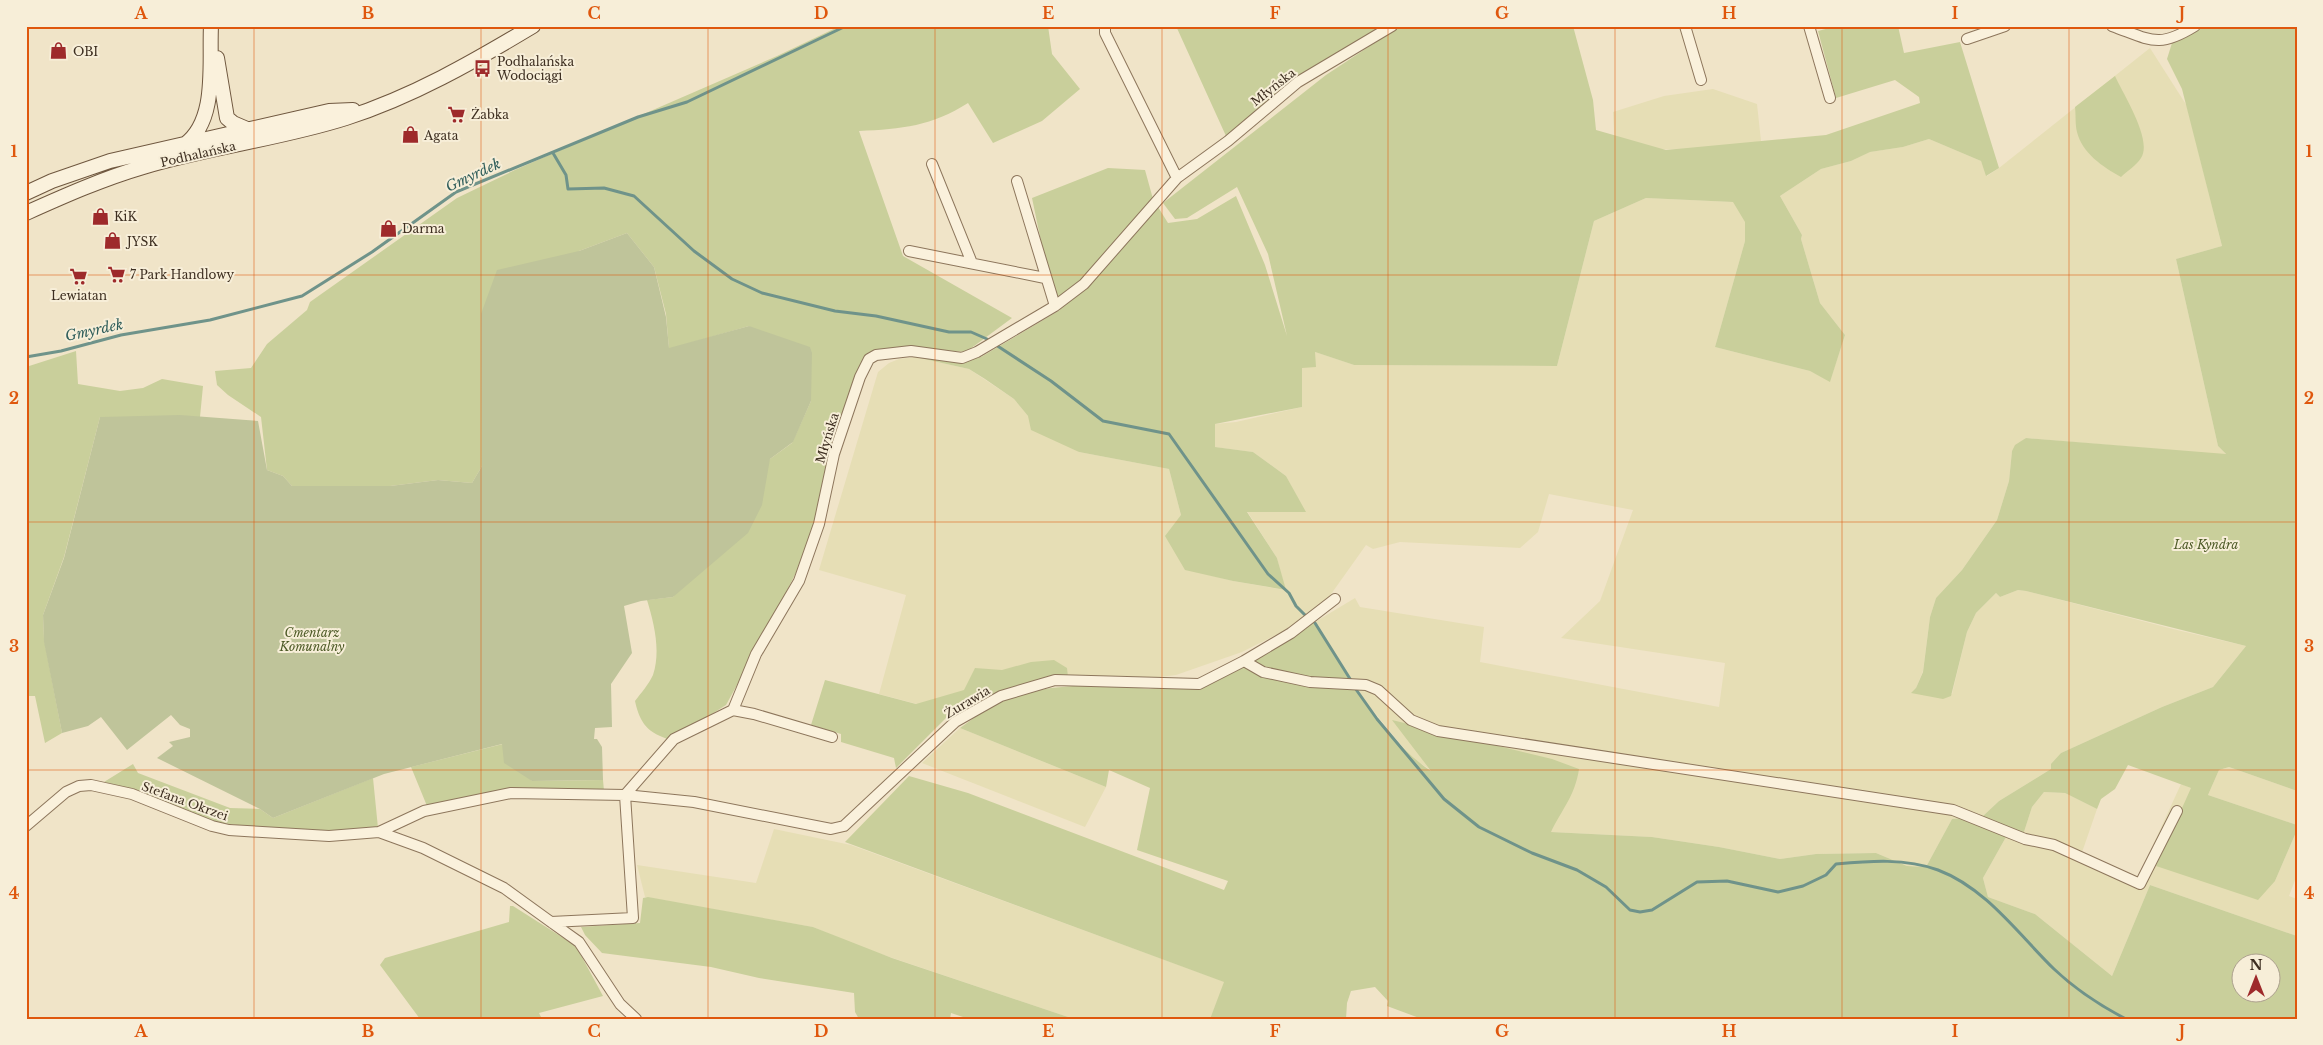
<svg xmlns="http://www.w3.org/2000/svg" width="2323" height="1045" viewBox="0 0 2323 1045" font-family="'Libre Baskerville',serif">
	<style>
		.farmland { fill: #e6deb5 }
		.green { fill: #c9cf9b; fill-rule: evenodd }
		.cemetery { fill: #bfc49a }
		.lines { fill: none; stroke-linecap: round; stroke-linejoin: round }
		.stream { stroke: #6f938a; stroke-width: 3 }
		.street-casing { stroke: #8d765c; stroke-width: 12 }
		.secondary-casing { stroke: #6f573f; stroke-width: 16 }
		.street { stroke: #faf1dc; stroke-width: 10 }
		.secondary { stroke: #faf1dc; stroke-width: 14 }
		.grid { fill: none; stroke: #df570d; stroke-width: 1; stroke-opacity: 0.55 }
		.labels { text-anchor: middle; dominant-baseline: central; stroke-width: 4; stroke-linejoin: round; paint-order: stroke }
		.poi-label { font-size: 12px; fill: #3d2e20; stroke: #f7eed8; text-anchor: start }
		.street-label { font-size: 12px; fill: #3d2e20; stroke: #f7eed8 }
		.park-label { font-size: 12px; font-style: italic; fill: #4d5a26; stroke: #f7eed8 }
		.water-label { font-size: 14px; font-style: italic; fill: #2f5d5a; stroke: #f7eed8 }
		.neatline { fill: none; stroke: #df570d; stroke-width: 2 }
		.grid-label { font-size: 16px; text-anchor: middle; font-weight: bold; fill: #df570d }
	</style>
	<rect width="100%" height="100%" fill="#f0e4c8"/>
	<!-- farmland -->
	<path class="farmland" d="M2150 48 2187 106 2222 246 2176 259 2218 446 2227 455 2026 438 2012 451 2009 481 1997 520 1962 570 1936 598 1930 617 1923 671 1916 688 1952 694 1967 632 1976 613 1996 593 2000 597 2018 590 2026 591 2177 630 2246 646 2213 687 2162 707 2061 753 2051 769 1999 801 1983 816 1952 819 1926 867 1907 866 1876 853 1816 854 1780 859 1719 847 1652 837 1551 832 1467 794 1411 757 1365 701 1315 622 1355 598 1360 607 1484 627 1480 662 1719 707 1725 663 1561 638 1600 601 1633 510 1549 494 1538 532 1520 548 1400 542 1373 549 1366 545 1329 597 1290 628 1242 652 1176 675 1143 679 1096 676 1051 677 1016 686 955 714 879 694 906 595 819 570 878 372 889 363 899 359 915 357 969 369 1014 399 1028 416 1079 452 1169 469 1181 515 1185 569 1233 581 1285 590 1277 558 1247 511 1305 512 1286 476 1253 452 1214 447 1215 424 1236 422 1302 407V368L1314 356 1315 352 1354 365 1557 366 1594 221 1646 198 1734 202 1746 222 1745 241 1715 347 1810 371 1830 381 1845 335 1820 303 1801 239 1802 235 1780 196 1821 169 1851 161 1869 152 1903 147 1929 139 1981 161 1987 176 1999 168Z
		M1713 89 1757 104 1761 141 1729 151 1615 148 1613 112 1664 96Z
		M960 728 1106 787 1085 827 922 763Z
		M2229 767 2297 791V825L2208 795 2219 770Z
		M2181 784 2191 788 2275 881 2297 830V875L2289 896 2297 899V936L2150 885 2112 976 2035 914 1988 897 1983 878 2006 837 2023 835 2032 807 2044 792 2065 793 2097 809 2079 861 2137 880Z
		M774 829 851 845 1225 982 1210 1019H1074L866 949 813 927 645 897 637 865 756 883Z"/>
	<!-- green -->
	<path class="green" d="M840 26H1048L1052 54 1080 89 1042 121 993 143 968 103C932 126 902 129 859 131L903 256 1012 318 966 352 929 349 880 357 871 365 864 378 811 542 771 623 726 705 671 740C648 733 640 724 635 701 641 693 649 684 653 675 661 651 654 623 647 600L673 597 770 459 792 443 811 401 749 326 669 349 666 314 654 267 627 233 579 251 482 417V466L472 483 438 480 390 486H292L283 476 267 470 261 417 228 395 217 385 215 371 251 368 267 344 307 310 310 302 457 198 517 169 777 56Z
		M1176 26H1384L1226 136Z
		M1400 26H1573L1593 100 1596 130 1666 150 1826 135 1920 103 1919 97 1895 80 1836 98 1818 31 1837 26H1898L1904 53 1960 42 1999 168 1986 176 1981 161 1929 139 1903 147 1870 152 1851 161 1821 169 1780 196 1802 235 1801 239 1820 303 1845 335 1830 382 1810 371 1715 347 1745 241V222L1733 202 1646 198 1594 221 1557 366 1354 365 1315 352 1316 367 1302 368V407L1215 424V447L1253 452 1286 476 1306 512H1247L1277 558 1286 590 1233 581 1185 570 1165 536 1181 515 1169 469 1079 452 1031 430 1028 416 1014 399 985 379 969 369 915 357 967 359 981 357 1060 310 1047 270 1032 198 1108 168 1145 170 1153 199 1168 223 1197 219 1236 196 1265 265 1287 336 1268 254 1237 187 1187 218 1175 219 1163 203 1326 75Z
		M2203 26H2297V791L2229 767 2219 770 2208 795 2297 825V830L2275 881 2258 900 2156 866 2191 788 2128 765 2115 789 2101 799 2097 809 2065 793 2044 792 2032 807 2023 835 2006 837 1983 878 1988 897 2035 914 2112 976 2150 885 2297 936V1019H1422L1387 1006 1388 1001 1375 987 1351 991 1347 1003 1346 1019H1210L1224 982 845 842 909 776 968 793 1224 890 1228 881 1137 850 1150 788 1109 770 1106 787 960 728 1004 696 1051 688 1094 684 1149 689 1187 684 1244 662 1315 622C1348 673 1379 736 1431 771L1392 720 1552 759 1579 769C1575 796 1562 809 1551 832L1652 837 1719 847 1780 859 1816 854 1876 853 1907 866 1926 867 1952 819 1983 816 1999 801 2051 769V764L2061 753 2162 707 2213 687 2246 646 2026 591 2018 590 2000 597 1996 593 1976 613 1967 632 1951 696 1943 699 1911 693 1916 688 1923 672 1930 617 1936 598 1962 570 1997 520 2009 481 2012 451 2015 445 2026 438 2226 454 2218 446 2176 259 2222 246 2182 89 2167 59 2172 43ZM2240 962H2270V992H2240Z
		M2115 76C2123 94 2153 140 2141 158 2137 165 2127 171 2121 177 2103 167 2082 153 2077 132 2075 124 2076 115 2075 107Z
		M76 351 78 384 120 391 143 388 162 379 203 386 200 417H100L64 557 43 615 44 639 62 733 45 743 35 696H26V367Z
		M1054 660 1067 668 1068 677H1051L1016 686 951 713 896 768 894 758 841 742V734L811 725 825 680 916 704 964 690 975 668 1002 670 1031 662Z
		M503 744 532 781 603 780 604 791 511 789 427 806 411 767Z
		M133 764 138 773 230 808 260 809 273 818 373 778 378 828 333 832 251 827 215 822 140 791 104 782Z
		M648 897 813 927 892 958 1074 1019H969L951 1013 950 1019H859L855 1012 854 993 759 978 711 967 602 953 585 935 581 927 640 923 643 898Z
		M510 906H513L576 946 603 996 539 1013 542 1019H420L380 965 385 958 509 922Z"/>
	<!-- cemetery -->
	<path class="cemetery" d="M627 233 654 267 666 317 669 348 749 326 810 347 812 353 811 401 793 442 770 459 762 505 748 533 673 597 641 601 624 606 632 653 611 684 612 727 595 728 594 739H597L602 747 603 780 532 781 504 763 502 744 384 774 273 818 260 809 157 758 173 746 169 742 190 737V729L180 725 171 715 127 750 101 717 88 726 62 733 44 642 43 615 64 558 100 417 180 415 258 421 267 470 283 476 292 486H390L438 480 472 483 482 466 481 314 497 270 579 251Z"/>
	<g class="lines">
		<!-- stream -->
		<path class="stream" d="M553 153 566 175 568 189 604 188 634 196 694 251 732 279 762 293 835 311 876 316 949 332H971L987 339
			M996 345 1051 381 1103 421 1169 434 1268 574 1289 593 1296 606 1306 616
			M26 357 61 351 121 335 210 320 302 296 372 252 456 192 638 117 687 102 846 26
			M1315 623 1352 682
			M1355 688 1377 719 1444 799 1479 827 1532 853 1577 870 1606 887 1630 910 1640 912 1652 910 1697 882 1727 881 1778 892 1803 886 1826 875 1836 864C1870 861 1905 858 1938 870 1986 888 2019 935 2054 969 2074 988 2101 1006 2126 1019"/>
		<defs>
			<path id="street" d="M1105 26V33L1177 178
				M1685 26 1701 80
				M1809 26 1830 98
				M2112 26C2151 40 2158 49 2195 26
				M1967 39 2005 26
				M932 164 972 263
				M1017 181 1055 306
				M909 251 1045 278
				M1244 661 1263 672 1310 682 1366 685 1378 690 1411 720 1438 731 1953 810 2025 839 2054 845 2140 884 2177 811
				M733 710 756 654 799 581 819 524 834 454 860 377 869 359 876 355 911 351 962 358 977 352 1055 306 1084 284 1177 178 1228 141 1298 82 1392 26
				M625 795 674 739 733 710 754 714 832 737
				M26 826 66 792 79 786 91 785 132 794 212 826 229 830 329 836 379 832 423 848 504 888 551 922 579 942 620 1004 636 1019
				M379 832 424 811 511 793 625 795 694 802 831 829 844 826 955 722 1001 696 1055 680 1199 684 1244 661 1291 633 1335 599
				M551 922 633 918 625 795"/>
			<path id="secondary" d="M217 58 227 118 233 123 247 129
				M184 145C218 121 209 63 211 26
				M26 193 52 181 110 161 329 111 353 110
				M26 213C64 196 102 179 143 167 209 147 280 139 346 118 412 97 473 62 533 26"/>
		</defs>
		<!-- street casing -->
		<use href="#street" class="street-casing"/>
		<!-- secondary casing -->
		<use href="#secondary" class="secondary-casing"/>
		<!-- street -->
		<use href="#street" class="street"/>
		<!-- secondary -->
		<use href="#secondary" class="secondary"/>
	</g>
	<!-- grid -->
	<path class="grid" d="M254 26V1019M481 26V1019M708 26V1019M935 26V1019M1162 26V1019M1388 26V1019M1615 26V1019M1842 26V1019M2069 26V1019M26 275H2297M26 522H2297M26 770H2297"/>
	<!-- icons -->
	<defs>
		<symbol id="shop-bare" viewBox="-9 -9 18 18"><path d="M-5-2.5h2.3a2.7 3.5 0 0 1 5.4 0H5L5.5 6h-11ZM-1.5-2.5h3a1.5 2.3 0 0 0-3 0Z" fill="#9e2a2b" stroke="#f7eed8" stroke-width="2.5" paint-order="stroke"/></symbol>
		<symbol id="bus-bare" viewBox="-9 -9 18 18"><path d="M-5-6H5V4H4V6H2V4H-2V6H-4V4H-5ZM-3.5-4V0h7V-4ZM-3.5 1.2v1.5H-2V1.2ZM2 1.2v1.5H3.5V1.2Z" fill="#9e2a2b" stroke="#f7eed8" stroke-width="2.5" paint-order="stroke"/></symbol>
		<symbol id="supermarket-bare" viewBox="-9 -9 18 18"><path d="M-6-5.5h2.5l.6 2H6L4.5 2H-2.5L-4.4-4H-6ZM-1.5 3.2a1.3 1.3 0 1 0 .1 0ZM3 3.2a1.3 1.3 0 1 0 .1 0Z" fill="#9e2a2b" stroke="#f7eed8" stroke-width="2.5" paint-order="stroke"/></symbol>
	</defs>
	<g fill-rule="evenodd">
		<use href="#shop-bare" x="46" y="38" width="25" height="25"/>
		<use href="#bus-bare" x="470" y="56" width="25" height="25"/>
		<use href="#supermarket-bare" x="444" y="102" width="25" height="25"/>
		<use href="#shop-bare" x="398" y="122" width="25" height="25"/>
		<use href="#shop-bare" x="88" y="204" width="25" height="25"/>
		<use href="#shop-bare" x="376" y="216" width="25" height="25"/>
		<use href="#shop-bare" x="100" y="228" width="25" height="25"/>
		<use href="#supermarket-bare" x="104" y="262" width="25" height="25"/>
		<use href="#supermarket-bare" x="66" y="264" width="25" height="25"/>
	</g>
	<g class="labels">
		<!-- poi labels -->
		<g class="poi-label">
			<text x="73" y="51">OBI</text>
			<text x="497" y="61">Podhalańska<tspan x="497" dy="14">Wodociągi</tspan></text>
			<text x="471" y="114">Żabka</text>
			<text x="424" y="135">Agata</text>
			<text x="114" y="216">KiK</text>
			<text x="402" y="228">Darma</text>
			<text x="127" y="241">JYSK</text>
			<text x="130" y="274">7 Park Handlowy</text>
			<text x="79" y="295" text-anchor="middle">Lewiatan</text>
		</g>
		<!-- street labels -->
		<g class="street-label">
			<text transform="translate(1273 87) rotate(-38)">Młyńska</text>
			<text transform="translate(198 154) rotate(-13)">Podhalańska</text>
			<text transform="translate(827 438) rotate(-73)">Młyńska</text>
			<text transform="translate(967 702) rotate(-31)">Żurawia</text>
			<text transform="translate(185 801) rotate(20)">Stefana Okrzei</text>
		</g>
		<!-- park labels -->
		<g class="park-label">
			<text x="2206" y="544">Las Kyndra</text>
			<text x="312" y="632">Cmentarz<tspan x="312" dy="14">Komunalny</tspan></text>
		</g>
		<!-- water labels -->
		<g class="water-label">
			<text transform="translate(473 175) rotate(-25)">Gmyrdek</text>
			<text transform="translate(94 330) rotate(-12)">Gmyrdek</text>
		</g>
	</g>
	<!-- border -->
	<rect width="2323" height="1045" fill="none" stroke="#f7eed8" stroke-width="55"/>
	<!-- north arrow -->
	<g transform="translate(2256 978)"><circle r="24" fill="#f7eed8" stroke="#ada18e"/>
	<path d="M0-4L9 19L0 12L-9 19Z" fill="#9e2a2b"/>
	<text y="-8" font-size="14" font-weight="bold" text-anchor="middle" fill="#3d2e20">N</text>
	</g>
	<rect x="28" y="28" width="2268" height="990" class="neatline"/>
	<g class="grid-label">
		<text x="141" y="19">A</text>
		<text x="368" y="19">B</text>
		<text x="594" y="19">C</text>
		<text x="821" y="19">D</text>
		<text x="1048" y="19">E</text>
		<text x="1275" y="19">F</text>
		<text x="1502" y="19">G</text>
		<text x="1729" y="19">H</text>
		<text x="1955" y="19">I</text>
		<text x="2182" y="19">J</text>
		<text x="14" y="157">1</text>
		<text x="2309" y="157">1</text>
		<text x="14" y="404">2</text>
		<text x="2309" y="404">2</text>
		<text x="14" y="652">3</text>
		<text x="2309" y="652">3</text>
		<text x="14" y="899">4</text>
		<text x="2309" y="899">4</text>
		<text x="141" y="1037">A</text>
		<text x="368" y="1037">B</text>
		<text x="594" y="1037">C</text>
		<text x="821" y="1037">D</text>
		<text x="1048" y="1037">E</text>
		<text x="1275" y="1037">F</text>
		<text x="1502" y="1037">G</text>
		<text x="1729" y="1037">H</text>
		<text x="1955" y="1037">I</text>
		<text x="2182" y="1037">J</text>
	</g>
</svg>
